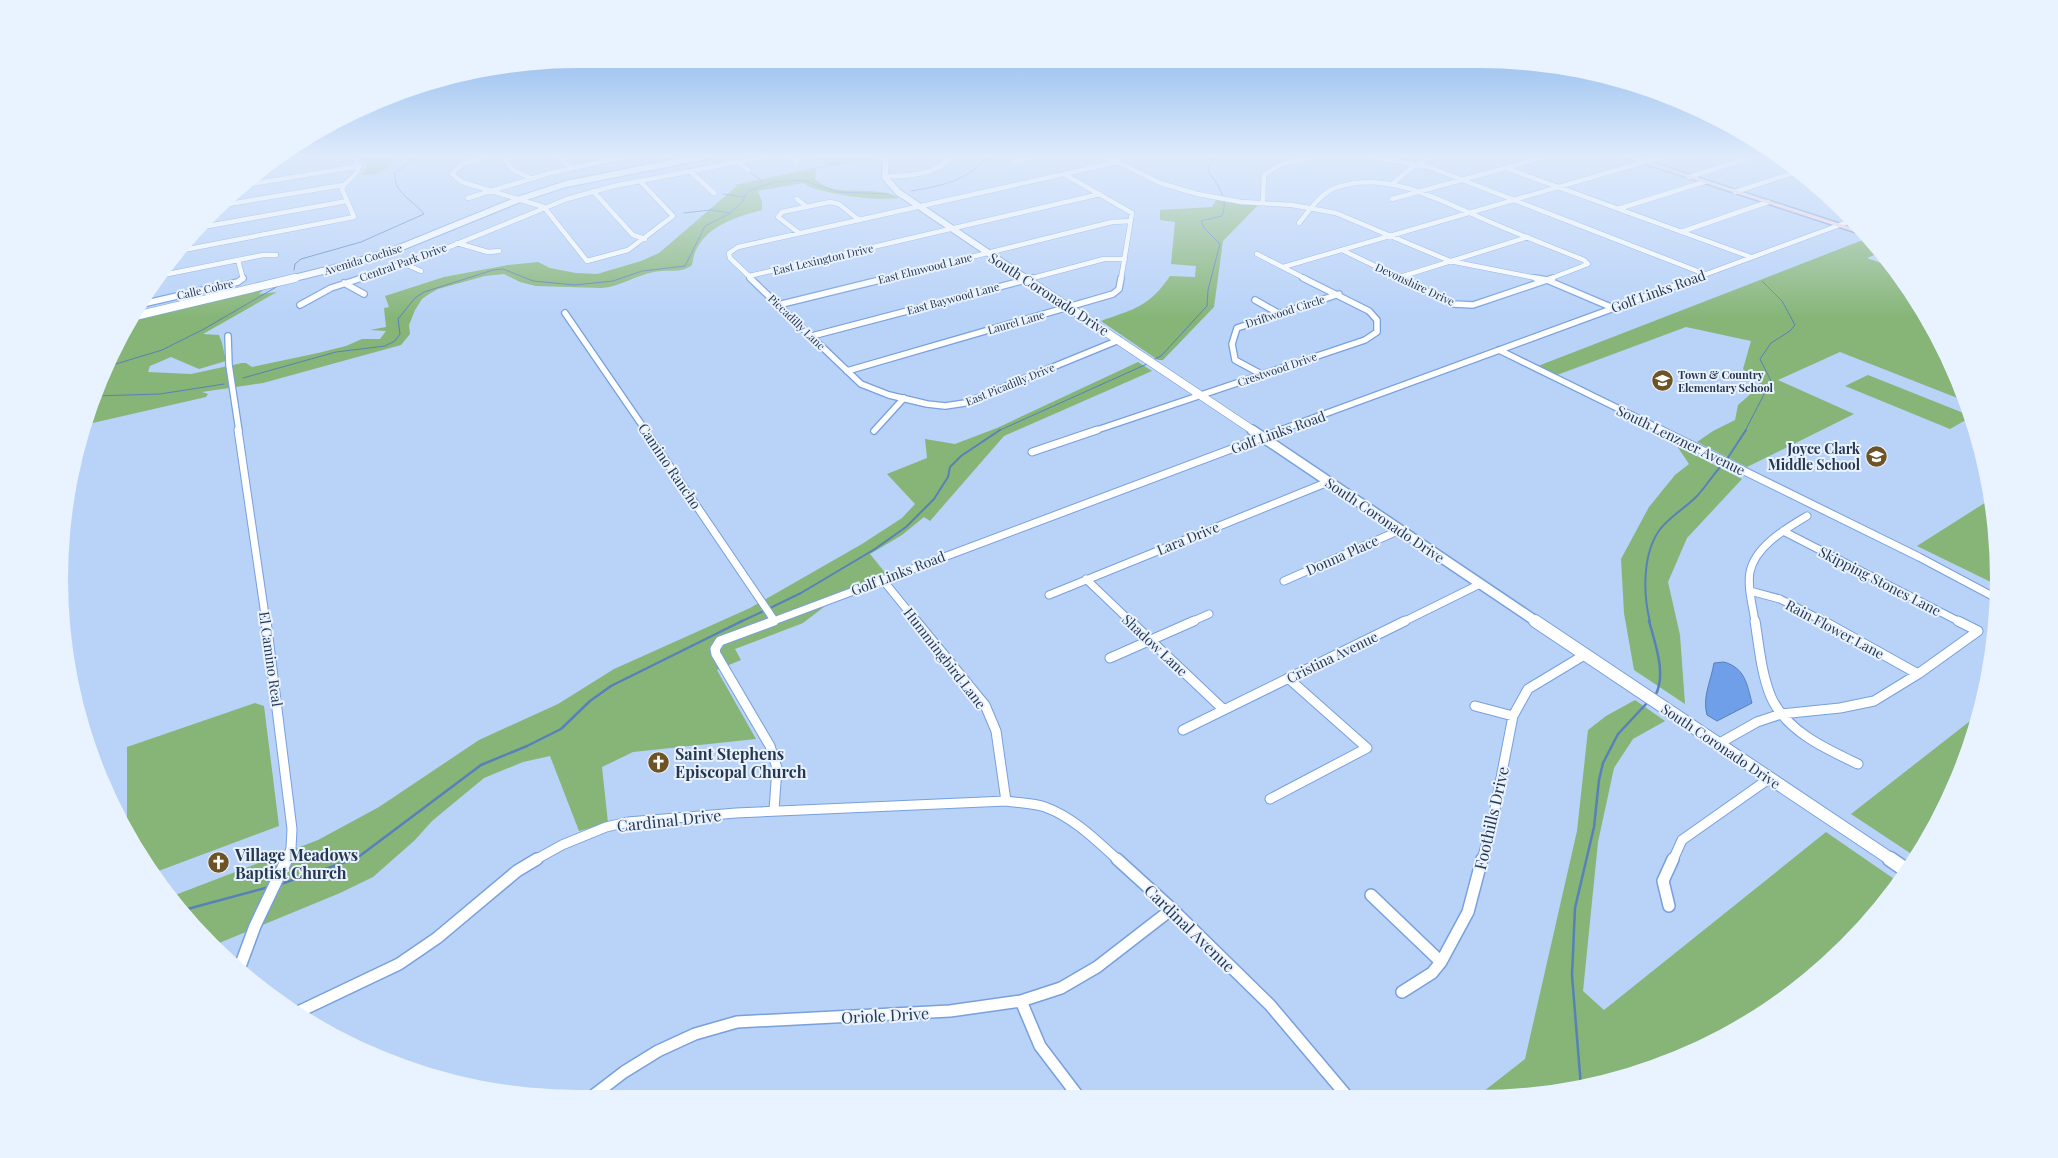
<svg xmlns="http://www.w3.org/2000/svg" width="2058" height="1158" viewBox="0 0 2058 1158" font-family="'Playfair Display',serif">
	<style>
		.green { fill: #86b577 }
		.water { fill: #6e9fe8; stroke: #5880ba }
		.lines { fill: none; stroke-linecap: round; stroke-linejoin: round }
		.stream-far2 { stroke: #5880ba; stroke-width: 1 }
		.stream-far1 { stroke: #5880ba; stroke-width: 2 }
		.stream { stroke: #5880ba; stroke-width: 2.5 }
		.minor-far4-casing { stroke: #77a0dd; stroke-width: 5.5 }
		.minor-far3-casing { stroke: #77a0dd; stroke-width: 8 }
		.minor-far2-casing { stroke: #77a0dd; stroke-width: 9 }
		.minor-far1-casing { stroke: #77a0dd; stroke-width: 11 }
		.minor-casing { stroke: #77a0dd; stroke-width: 14 }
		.tertiary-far4-casing { stroke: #77a0dd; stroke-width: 8 }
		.tertiary-far3-casing { stroke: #77a0dd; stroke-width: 9 }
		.tertiary-far2-casing { stroke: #77a0dd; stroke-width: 12 }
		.tertiary-far1-casing { stroke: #77a0dd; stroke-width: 14 }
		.tertiary-casing { stroke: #77a0dd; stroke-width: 17 }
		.secondary-casing { stroke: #77a0dd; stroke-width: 3 }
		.minor-far4 { stroke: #fff; stroke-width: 4.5 }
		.minor-far3 { stroke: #fff; stroke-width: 5.5 }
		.minor-far2 { stroke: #fff; stroke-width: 7 }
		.minor-far1 { stroke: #fff; stroke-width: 9 }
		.minor { stroke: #fff; stroke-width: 11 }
		.tertiary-far4 { stroke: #fff; stroke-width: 6 }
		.tertiary-far3 { stroke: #fff; stroke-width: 8 }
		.tertiary-far2 { stroke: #fff; stroke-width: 9 }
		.tertiary-far1 { stroke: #fff; stroke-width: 12 }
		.tertiary { stroke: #fff; stroke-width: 14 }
		.secondary { fill: #f8d9da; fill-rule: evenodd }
		.labels { text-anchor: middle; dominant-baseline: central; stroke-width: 4; stroke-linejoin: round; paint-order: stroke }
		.far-street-label { font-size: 11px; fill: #263750; stroke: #e9f2ff }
		.far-poi-label { font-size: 11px; font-weight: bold; fill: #263750; stroke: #e9f2ff; text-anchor: start }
		.street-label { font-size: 14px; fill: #263750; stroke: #e9f2ff }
		.poi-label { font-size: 14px; font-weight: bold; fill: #263750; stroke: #e9f2ff; text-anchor: end }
		.near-poi-label { font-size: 16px; font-weight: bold; fill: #263750; stroke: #e9f2ff; text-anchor: start }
		.near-street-label { font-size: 16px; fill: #263750; stroke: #e9f2ff }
	</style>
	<rect width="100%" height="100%" fill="#b8d2f8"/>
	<!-- green -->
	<path class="green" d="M369 156H390L392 160C386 174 373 175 361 175L367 167 362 157Z
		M817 156H880L816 169 815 179C835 200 876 183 899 198 877 201 821 195 803 183L758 191 762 202V210C731 218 696 230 692 265 681 274 667 269 654 272 636 275 620 287 601 288L536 286 520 282 504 274 485 276 438 289 429 294 422 299 415 310 409 325 410 334 401 345 263 383 202 392 208 394 206 397 84 425 112 349 129 319 262 289 263 290 259 294 277 292 203 334 219 335 222 343 226 361 199 369 171 357 150 366 148 372 191 374 242 363H246L252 367 318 353 346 346 362 339H380L386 331 370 330 386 327 384 308 389 307 385 296 444 277 508 265 538 262 550 268 576 273 597 274 641 261 659 253 737 186 735 185 828 165Z
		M1216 200 1258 205 1223 241 1214 307 1163 360H1158L1101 321C1134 309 1149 307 1170 276L1195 277 1196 266 1171 264 1175 222 1160 220V210L1212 207Z
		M1868 238 1882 252 1867 258 1895 268 1946 349 1965 401 1840 352 1778 380 1854 414 1747 467 1697 442 1713 431 1735 420 1738 405 1761 385 1743 369 1751 341 1686 327 1557 375 1538 366Z
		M1138 362 1152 371 1004 436 930 521 924 517 902 535 870 554 887 575 833 600 803 623 735 649 741 660 717 670 756 739 633 752 602 767 608 823 579 831 550 756 523 762 484 778 432 821 415 840 373 877 340 893 212 946 188 922 170 897 318 840 379 807 479 740 558 704 614 669 750 608 862 544 902 518 915 504 887 474 927 458 925 439 955 444 997 428Z
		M1868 375 1971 416V417L1950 429 1845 386Z
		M1677 446 1742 479 1687 538 1668 582 1680 635 1685 704 1634 670 1624 613 1621 559 1649 507 1675 475 1689 464Z
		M1991 499 1998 545 1997 585 1917 546Z
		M1635 700 1665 721 1633 739 1614 768 1598 842 1583 991 1604 1010 1826 832 1897 881 1847 947 1768 1012 1646 1072 1547 1095H1479L1525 1059 1577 831 1588 730 1606 716Z
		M255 703 264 706 279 826 153 873 129 839 120 822 127 818V747Z
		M1979 714C1969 758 1943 821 1916 857L1851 814Z"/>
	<!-- water -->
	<path class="water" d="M1724 662C1745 668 1747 684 1752 703L1717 721 1707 715C1702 697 1711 681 1714 663Z"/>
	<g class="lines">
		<!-- stream-far2 -->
		<path class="stream-far2" d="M751 173 762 181V185
			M911 191C941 186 968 181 988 156
			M723 194 745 197
			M684 213 710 210 730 213
			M294 270 295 264 301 259 361 242 424 214C413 200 393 193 395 173L418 156
			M1153 360 1161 356 1207 306 1208 290 1220 244 1204 228 1201 221 1222 216C1229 198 1217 185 1208 170L1212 156
			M106 367 162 350 204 329 278 286
			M243 378 336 352 385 346 395 341 400 334 398 319 415 298 424 292 493 270 503 269 533 281 575 285 613 281 642 271 685 266 705 226 729 214 742 202 748 191 776 182 802 180 838 192 888 194
			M95 396 160 394 224 384
			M998 431 1147 364
			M1745 431 1771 381 1760 359 1771 343 1790 331 1795 325 1782 301 1762 281"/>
		<!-- stream-far1 -->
		<path class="stream-far1" d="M1727 459 1746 430
			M768 609 801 593 875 549 906 527 934 499 948 477 950 467 961 456 1000 430
			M740 622 764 611
			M1650 622C1643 594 1642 552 1661 528 1671 516 1685 508 1696 497 1706 487 1713 474 1723 464"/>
		<!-- stream -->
		<path class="stream" d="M1649 621C1655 643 1667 675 1655 696
			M278 885 357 858 481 765 527 746 561 729 590 701 611 686 742 621
			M180 911 269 887
			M1581 1087 1572 975 1575 908 1594 827 1599 780 1603 763 1618 734 1647 703"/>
		<defs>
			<path id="minor-far4" d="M487 156 462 164 452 174 462 182 544 207 587 261 628 250 673 216 640 181
				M502 156 513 170 531 178
				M557 156 571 168
				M789 156 796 162
				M1105 156 1160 183 1198 194 1241 202 1292 205 1336 213 1450 261 1541 279
				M1366 156 1429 167 1705 274
				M270 161 300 156
				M738 162 748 170
				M1015 162 1035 156
				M1506 168 1751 257
				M690 171 714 193
				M1064 174 1132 213 1121 279
				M885 177C910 175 935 176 952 156
				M1689 177 1755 156
				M1391 185 1411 168 1434 156
				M239 186 360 166
				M593 191 633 235 645 239
				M1735 192 1799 171
				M468 198 550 173 628 156
				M797 199 807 207
				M1392 199 1549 156
				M1263 203 1264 175 1281 164 1316 156
				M217 206 343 185
				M1618 209 1704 182
				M1299 223C1310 210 1321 192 1338 187 1389 170 1443 202 1488 221 1520 235 1552 247 1584 260L1588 264 1549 279
				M197 228 347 201
				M1681 232 1768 202
				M799 233 778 217 782 212 830 202 839 204 859 220
				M457 243 488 252 499 251
				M1342 250 1402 279
				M178 251 354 217 342 189C344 181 355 178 358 170L356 156
				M1257 254 1306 279
				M238 260 243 279
				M405 264 421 271
				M1283 267 1665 156
				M158 276 263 255H276
				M749 276 1100 194
				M1400 277 1528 237
				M358 279 432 254 567 199 614 186 769 156
				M752 279 730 258 729 253 738 247 1118 162
				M883 279 1112 222 1131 221
				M1029 279 1104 259H1125
				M1693 279 1853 220"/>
			<path id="minor-far3" d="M750 278 861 384 889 395 927 404 945 406 965 403 1119 340
				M1399 278 1454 304 1473 305 1553 278
				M1535 278 1547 280 1613 308
				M344 283 364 294
				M1255 300 1278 313
				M138 305 238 282 243 278
				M300 305 331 288 362 278
				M778 305 888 278
				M565 313 646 431
				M228 336 229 365 239 431
				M812 336 1033 278
				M1499 350 1664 431
				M847 371 1113 294 1119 289 1121 278
				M1261 374 1235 360 1232 344 1237 328 1339 294
				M874 431 904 398
				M1094 431 1365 340 1377 332V320L1369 311 1303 278
				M1278 431 1696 278"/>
			<path id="minor-far2" d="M238 430 266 622
				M645 430 774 620
				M1661 430 1919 557 1996 598
				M1032 452 1097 430
				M1783 531 1960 622
				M882 579 917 622
				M1086 579 1131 622
				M1284 581 1400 530
				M1750 591 1780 599 1825 622
				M1049 595 1328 482
				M771 622 1282 430
				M1191 622 1209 614
				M1403 622 1480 584
				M1755 622C1753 607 1747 587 1750 572 1755 546 1787 528 1807 516"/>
			<path id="minor-far1" d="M266 621 292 829 291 848 287 860
				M774 621 720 641 715 649 716 654 770 746 777 768 774 810
				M916 621 985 705 996 731 1006 801
				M1130 621 1224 710
				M1755 621C1759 645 1761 673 1771 697 1786 731 1826 749 1858 764
				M1823 621 1918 674
				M1110 658 1194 621
				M1475 706 1513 716
				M1183 730 1405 621
				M1718 744 1757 722 1781 714 1840 708 1874 701 1918 674 1978 631 1958 621
				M1270 799 1367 748 1288 678
				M535 860 562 845 606 827 628 822 736 813 1006 801C1019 803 1033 803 1045 807 1073 817 1097 841 1118 860
				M1482 860 1493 819 1513 716 1528 689 1586 654
				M1673 860 1682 840 1770 778"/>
			<path id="minor" d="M1117 859 1172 909 1270 1005 1346 1095
				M1371 895 1441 962
				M1669 906 1663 881 1673 859
				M238 972 255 926 287 859
				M1402 992 1432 973 1441 962 1468 912 1482 859
				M1021 1001 1040 1046 1078 1096
				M296 1013 399 964 437 938 517 871 537 859
				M590 1098 624 1072 658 1051 695 1034 737 1022 950 1011 1021 1001 1061 988 1097 967 1172 909"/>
			<path id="tertiary-far4" d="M886 156 885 177 898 192 1027 279
				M290 279 339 267 392 251 520 199 566 184 706 156"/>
			<path id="tertiary-far3" d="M1025 278 1254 431
				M131 317 295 278"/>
			<path id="tertiary-far2" d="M1252 430 1537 622"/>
			<path id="tertiary-far1" d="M1535 621 1892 860"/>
			<path id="tertiary" d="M1890 859 1906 870"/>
			<path id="secondary" d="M1622 156H1632L1862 231 1867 236Z"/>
		</defs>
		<!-- minor-far4 casing -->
		<use href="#minor-far4" class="minor-far4-casing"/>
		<!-- minor-far3 casing -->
		<use href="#minor-far3" class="minor-far3-casing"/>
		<!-- minor-far2 casing -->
		<use href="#minor-far2" class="minor-far2-casing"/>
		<!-- minor-far1 casing -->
		<use href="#minor-far1" class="minor-far1-casing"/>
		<!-- minor casing -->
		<use href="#minor" class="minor-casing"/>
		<!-- tertiary-far4 casing -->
		<use href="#tertiary-far4" class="tertiary-far4-casing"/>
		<!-- tertiary-far3 casing -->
		<use href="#tertiary-far3" class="tertiary-far3-casing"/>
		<!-- tertiary-far2 casing -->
		<use href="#tertiary-far2" class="tertiary-far2-casing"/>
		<!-- tertiary-far1 casing -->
		<use href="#tertiary-far1" class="tertiary-far1-casing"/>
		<!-- tertiary casing -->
		<use href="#tertiary" class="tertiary-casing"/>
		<!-- secondary casing -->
		<use href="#secondary" class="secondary-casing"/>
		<!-- minor-far4 -->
		<use href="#minor-far4" class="minor-far4"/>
		<!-- minor-far3 -->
		<use href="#minor-far3" class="minor-far3"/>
		<!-- minor-far2 -->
		<use href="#minor-far2" class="minor-far2"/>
		<!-- minor-far1 -->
		<use href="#minor-far1" class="minor-far1"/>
		<!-- minor -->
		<use href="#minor" class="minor"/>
		<!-- tertiary-far4 -->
		<use href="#tertiary-far4" class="tertiary-far4"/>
		<!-- tertiary-far3 -->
		<use href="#tertiary-far3" class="tertiary-far3"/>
		<!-- tertiary-far2 -->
		<use href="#tertiary-far2" class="tertiary-far2"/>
		<!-- tertiary-far1 -->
		<use href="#tertiary-far1" class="tertiary-far1"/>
		<!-- tertiary -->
		<use href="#tertiary" class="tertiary"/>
		<!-- secondary -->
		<use href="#secondary" class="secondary"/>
	</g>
	<!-- sky -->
	<linearGradient id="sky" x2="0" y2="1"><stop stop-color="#77ace8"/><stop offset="0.49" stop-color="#dfebfc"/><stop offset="1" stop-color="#dfebfc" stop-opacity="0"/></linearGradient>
	<rect width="2058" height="318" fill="url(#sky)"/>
	<!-- icons -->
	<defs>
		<symbol id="school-disc" viewBox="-11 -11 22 22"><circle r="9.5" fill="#6e5325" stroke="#e9f2ff"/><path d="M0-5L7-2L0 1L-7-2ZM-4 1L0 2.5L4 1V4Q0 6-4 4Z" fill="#fff"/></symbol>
		<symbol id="church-disc" viewBox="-11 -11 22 22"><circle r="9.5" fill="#6e5325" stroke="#e9f2ff"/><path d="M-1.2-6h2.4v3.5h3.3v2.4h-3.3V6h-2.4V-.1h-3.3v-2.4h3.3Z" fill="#fff"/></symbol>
	</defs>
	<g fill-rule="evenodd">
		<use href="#school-disc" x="1650" y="368" width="25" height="25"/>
		<use href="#school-disc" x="1864" y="444" width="25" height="25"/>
		<use href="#church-disc" x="646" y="750" width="25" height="25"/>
		<use href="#church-disc" x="206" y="850" width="25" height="25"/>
	</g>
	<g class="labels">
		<!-- far-street labels -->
		<g class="far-street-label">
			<text transform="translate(363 259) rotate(-17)">Avenida Cochise</text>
			<text transform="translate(823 259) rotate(-13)">East Lexington Drive</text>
			<text transform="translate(403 262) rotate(-20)">Central Park Drive</text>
			<text transform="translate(925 268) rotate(-14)">East Elmwood Lane</text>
			<text transform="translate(1415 284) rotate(25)">Devonshire Drive</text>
			<text transform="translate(205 289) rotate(-13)">Calle Cobre</text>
			<text transform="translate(953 298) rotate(-15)">East Baywood Lane</text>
			<text transform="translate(1285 311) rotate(-18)">Driftwood Circle</text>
			<text transform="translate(797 322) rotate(44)">Piccadilly Lane</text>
			<text transform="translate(1016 322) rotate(-16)">Laurel Lane</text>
			<text transform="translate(1277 369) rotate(-19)">Crestwood Drive</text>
			<text transform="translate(1010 384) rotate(-22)">East Picadilly Drive</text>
		</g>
		<!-- far-poi labels -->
		<g class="far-poi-label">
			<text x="1678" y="374">Town &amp; Country<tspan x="1678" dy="13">Elementary School</tspan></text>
		</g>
		<!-- street labels -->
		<g class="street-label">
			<text transform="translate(1658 291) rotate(-20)">Golf Links Road</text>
			<text transform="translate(1049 294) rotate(33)">South Coronado Drive</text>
			<text transform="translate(1278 432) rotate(-20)">Golf Links Road</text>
			<text transform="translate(1681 440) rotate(26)">South Lenzner Avenue</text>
			<text transform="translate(670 466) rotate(56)">Camino Rancho</text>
			<text transform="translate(1385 520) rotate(34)">South Coronado Drive</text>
			<text transform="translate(1188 538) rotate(-22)">Lara Drive</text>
			<text transform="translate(1342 555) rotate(-24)">Donna Place</text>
			<text transform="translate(898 573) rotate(-21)">Golf Links Road</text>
			<text transform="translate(1880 581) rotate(27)">Skipping Stones Lane</text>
			<text transform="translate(1835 629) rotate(28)">Rain Flower Lane</text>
			<text transform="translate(1155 645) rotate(43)">Shadow Lane</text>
			<text transform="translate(1332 657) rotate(-26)">Cristina Avenue</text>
			<text transform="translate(945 658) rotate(52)">Hummingbird Lane</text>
			<text transform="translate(271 659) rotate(82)">El Camino Real</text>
			<text transform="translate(1721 746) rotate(34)">South Coronado Drive</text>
		</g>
		<!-- poi labels -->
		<g class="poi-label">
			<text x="1860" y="448">Joyce Clark<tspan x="1860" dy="16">Middle School</tspan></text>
		</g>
		<!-- near-poi labels -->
		<g class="near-poi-label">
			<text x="675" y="753">Saint Stephens<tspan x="675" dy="18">Episcopal Church</tspan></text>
			<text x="235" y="854">Village Meadows<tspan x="235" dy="18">Baptist Church</tspan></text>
		</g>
		<!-- near-street labels -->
		<g class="near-street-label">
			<text transform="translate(1491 818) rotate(-77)">Foothills Drive</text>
			<text transform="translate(669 820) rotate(-6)">Cardinal Drive</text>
			<text transform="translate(1190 928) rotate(44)">Cardinal Avenue</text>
			<text transform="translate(885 1015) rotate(-3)">Oriole Drive</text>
		</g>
	</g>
	<!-- crop -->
	<path d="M0 0H2058V1158H0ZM579 68H1479A511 511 0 0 1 1990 579V579A511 511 0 0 1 1479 1090H579A511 511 0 0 1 68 579V579A511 511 0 0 1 579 68Z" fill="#e9f2ff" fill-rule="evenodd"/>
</svg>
